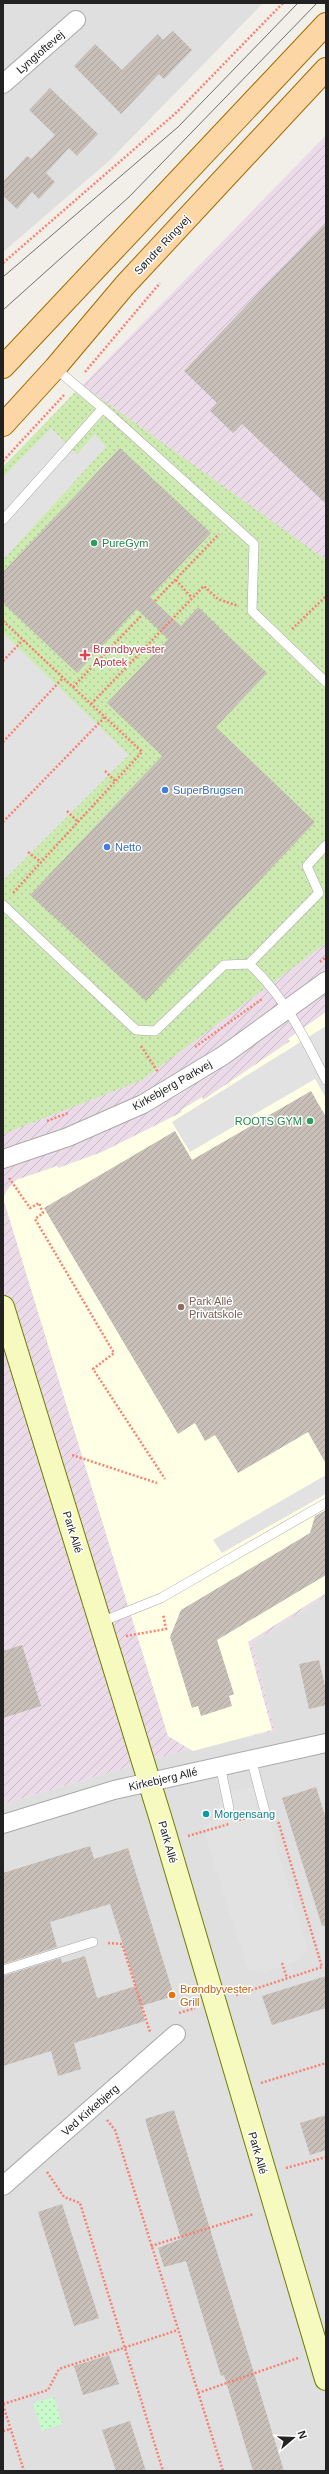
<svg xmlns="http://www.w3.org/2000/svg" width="329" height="2474" viewBox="0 0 329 2474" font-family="Arial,sans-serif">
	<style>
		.residential { fill: #e0dfdf }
		.industrial { fill: url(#industrial-furrows) }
		.education { fill: #ffffe5 }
		.grass { fill: url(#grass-dots) }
		.park { fill: url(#park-dots) }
		.parking { fill: #e2e2e2 }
		.building { fill: url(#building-hatch) }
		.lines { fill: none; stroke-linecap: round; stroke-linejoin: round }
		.lane-casing { stroke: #a9a9a9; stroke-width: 10 }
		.street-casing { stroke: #a9a9a9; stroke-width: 20 }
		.secondary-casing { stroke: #707d05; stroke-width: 24 }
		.primary-casing { stroke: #a06b00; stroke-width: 24 }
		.path { stroke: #fa8072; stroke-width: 2.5; stroke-dasharray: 2 2; stroke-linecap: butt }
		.lane { stroke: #fff; stroke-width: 9 }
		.street { stroke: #fff; stroke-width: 18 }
		.secondary { stroke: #f7fabf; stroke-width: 22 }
		.primary { stroke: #fcd6a4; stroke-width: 22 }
		.tram { stroke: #707070; stroke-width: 1 }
		.leisure-dot { fill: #2e9e5b; stroke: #fff; stroke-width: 1.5 }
		.health-dot { fill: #e0444e; stroke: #fff; stroke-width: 1.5 }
		.shop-dot { fill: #3f7fe0; stroke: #fff; stroke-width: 1.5 }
		.education-dot { fill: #8d6e63; stroke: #fff; stroke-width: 1.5 }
		.culture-dot { fill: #0f9aa8; stroke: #fff; stroke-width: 1.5 }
		.food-dot { fill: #e8710a; stroke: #fff; stroke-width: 1.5 }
		.labels { text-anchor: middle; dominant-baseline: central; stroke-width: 3; stroke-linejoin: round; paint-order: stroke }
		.street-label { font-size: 11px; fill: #222; stroke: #fff }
		.leisure-label { font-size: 11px; fill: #27864d; stroke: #fff; text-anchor: start }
		.health-label { font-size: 11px; fill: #be3a42; stroke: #fff; text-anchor: start }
		.shop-label { font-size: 11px; fill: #366cbe; stroke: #fff; text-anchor: start }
		.education-label { font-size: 11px; fill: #785e54; stroke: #fff; text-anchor: start }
		.culture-label { font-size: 11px; fill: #0d838f; stroke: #fff; text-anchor: start }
		.food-label { font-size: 11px; fill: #c56008; stroke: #fff; text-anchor: start }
	</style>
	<defs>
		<pattern id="industrial-furrows" width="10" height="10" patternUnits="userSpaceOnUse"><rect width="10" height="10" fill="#ebdbe8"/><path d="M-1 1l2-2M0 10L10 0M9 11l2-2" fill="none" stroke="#c9bcc7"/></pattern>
		<pattern id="grass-dots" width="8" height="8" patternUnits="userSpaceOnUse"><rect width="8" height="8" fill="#cdebb0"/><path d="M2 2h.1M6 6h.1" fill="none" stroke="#b0c997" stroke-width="1.8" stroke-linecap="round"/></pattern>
		<pattern id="park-dots" width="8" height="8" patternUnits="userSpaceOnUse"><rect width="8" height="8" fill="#c8facc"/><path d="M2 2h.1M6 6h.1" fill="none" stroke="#acd6af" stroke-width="1.8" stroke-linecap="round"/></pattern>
		<pattern id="building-hatch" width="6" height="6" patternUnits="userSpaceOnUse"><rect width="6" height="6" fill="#c7bfb8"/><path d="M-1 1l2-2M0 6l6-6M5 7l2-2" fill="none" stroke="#aba49e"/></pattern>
	</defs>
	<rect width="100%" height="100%" fill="#f2efe9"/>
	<!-- residential -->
	<path class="residential" d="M3 3H263L110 160 3 252Z
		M326 1596V2471H3V1804L182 1751 275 1731 252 1643Z"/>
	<!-- industrial -->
	<path class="industrial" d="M326 135V1596L252 1643 275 1731 182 1751 3 1804V467Z"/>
	<!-- education -->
	<path class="education" d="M326 1012V1593L248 1642 272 1730 193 1751 168 1736 3 1198 7 1190 16 1180 57 1166 58 1168 102 1152 182 1112 181 1110 202 1097 203 1100 290 1041 288 1039Z"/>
	<!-- grass -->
	<path class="grass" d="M82 385 326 560V943L142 1080 3 1134V467Z"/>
	<!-- park -->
	<path class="park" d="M54 2397 62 2424 42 2431 33 2403Z"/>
	<!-- parking -->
	<path class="parking" d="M51 428 77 454 95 434 106 447 3 560V477Z
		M3 633 129 755 3 881Z
		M326 1026V1098L315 1079 190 1152 172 1122Z
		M326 1475V1494L222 1553 213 1540Z
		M262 1784 277 1849 308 1949 299 1960 263 1973 248 1969 202 1826 213 1821 221 1800 220 1795Z"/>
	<!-- building -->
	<path class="building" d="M173 31 192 50 164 79 159 74 121 114 74 66 95 44 122 70 158 34 163 40Z
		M50 88 98 134 77 156 69 148 46 173 55 182 39 199 32 192 17 209 3 196V182L27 156 31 159 55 135 29 110Z
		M326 222V504L242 424 233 433 210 411 217 403 184 371Z
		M120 448 211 533 150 597 181 626 198 607 267 673 216 727 315 822 146 1001 30 895 162 756 107 703 168 639 137 609 77 673 3 603V572Z
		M311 1091 326 1117V1464L308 1432 238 1473 215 1435 205 1441 195 1423 178 1434 44 1208 175 1131 192 1160Z
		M326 1510V1575L217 1640 234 1694 229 1696 232 1706 201 1716 198 1706 192 1708 170 1637 181 1610 310 1533 315 1516Z
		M22 1645 41 1706 3 1718V1651Z
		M319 1660 326 1690V1705L309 1709 299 1664Z
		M316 1787 326 1819V1925L322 1926 282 1798Z
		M90 1846 94 1859 128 1848 174 1996 141 2006 145 2021 74 2043 81 2069 58 2076 51 2051 3 2066V1976L61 1958 62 1963 85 1956 97 1998 136 1986 110 1904 50 1922 57 1947 3 1964V1873Z
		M326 1976V2008L272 2025 262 1996Z
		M174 2110 217 2252 284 2471H253L224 2375 221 2376 186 2261 164 2267 158 2248 181 2239 145 2119Z
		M326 2115V2150L310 2155 300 2123Z
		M62 2204 99 2318 74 2326 38 2212Z
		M109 2355 119 2384 83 2395 74 2366Z
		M130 2421 146 2471H116L102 2430Z"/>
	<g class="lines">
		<defs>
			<path id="lane" d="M55 368 113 417 254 544 252 611 326 682
				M3 520 103 408
				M3 905 136 1030 155 1031 224 965 249 964C284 995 305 1039 326 1080
				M249 964 319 893 307 866 326 845
				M101 1622 161 1598 326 1503
				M251 1758 265 1812
				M220 1765 229 1808
				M3 1970 93 1942"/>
			<path id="street" d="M3 84 76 20
				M3 1159 68 1137 143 1104 224 1055 326 981
				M3 1824 114 1790 326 1743
				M3 2186 176 2034"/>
			<path id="secondary" d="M3 1307 162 1823 326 2379"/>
			<path id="primary" d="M3 367 326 24
				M3 425 55 368 125 285 326 69"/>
		</defs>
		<!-- lane casing -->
		<use href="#lane" class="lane-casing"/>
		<!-- street casing -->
		<use href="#street" class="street-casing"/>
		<!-- secondary casing -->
		<use href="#secondary" class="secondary-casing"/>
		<!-- primary casing -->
		<use href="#primary" class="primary-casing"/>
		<!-- path -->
		<path class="path" d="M3 263 177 112 283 3
			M85 372 160 283
			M3 461 64 395
			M176 580 192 598
			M155 601 219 534
			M3 621 142 752 12 894
			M292 629 326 596
			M3 661 23 640
			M73 687 142 615
			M91 704 204 586 218 599 238 606
			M3 742 63 678
			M105 771 115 781
			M67 811 78 822
			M3 822 105 717
			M28 852 41 862
			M320 962 326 957
			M141 1046 158 1072
			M195 1047 262 999
			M47 1121 68 1113
			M9 1178 30 1208 39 1203 43 1213 35 1219 114 1353 93 1369 165 1479
			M72 1455 157 1483
			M126 1636 166 1629 163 1614
			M239 1820 252 1816
			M188 1836 229 1824
			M108 1943 122 1944 150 2032
			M282 1963 287 1978
			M236 1995 322 1967 278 1821
			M179 2013 195 2008
			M261 2083 326 2063
			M107 2120 115 2130 223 2471
			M286 2168 326 2157
			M47 2172 64 2197 80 2203 163 2471
			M151 2246 254 2214
			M198 2393 298 2358
			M3 2404 48 2390 59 2369 178 2330
			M3 2405 24 2471
			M3 2431 11 2429"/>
		<!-- lane -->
		<use href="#lane" class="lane"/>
		<!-- street -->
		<use href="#street" class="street"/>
		<!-- secondary -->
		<use href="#secondary" class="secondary"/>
		<!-- primary -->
		<use href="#primary" class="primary"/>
		<!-- tram -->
		<path class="tram" d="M3 277 178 127 298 3
			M3 310 129 197 317 3"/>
	</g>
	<!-- markers -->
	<g class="leisure-dot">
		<circle cx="94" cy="543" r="4"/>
		<circle cx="310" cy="1121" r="4"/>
	</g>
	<path class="health-dot" d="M83 649h4v4h4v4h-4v4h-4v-4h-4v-4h4z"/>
	<g class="shop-dot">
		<circle cx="165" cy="790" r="4"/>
		<circle cx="107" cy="847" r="4"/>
	</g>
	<circle class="education-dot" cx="181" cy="1307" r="4"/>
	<circle class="culture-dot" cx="206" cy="1814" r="4"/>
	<circle class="food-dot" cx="172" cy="1995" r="4"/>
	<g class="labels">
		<!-- street labels -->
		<g class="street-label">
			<text transform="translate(40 52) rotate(-41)">Lyngtoftevej</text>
			<text transform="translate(162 245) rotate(-47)">Søndre Ringvej</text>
			<text transform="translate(172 1085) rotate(-30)">Kirkebjerg Parkvej</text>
			<text transform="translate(73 1532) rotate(73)">Park Allé</text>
			<text transform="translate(163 1779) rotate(-13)">Kirkebjerg Allé</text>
			<text transform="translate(168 1842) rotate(74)">Park Allé</text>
			<text transform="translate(90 2110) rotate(-41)">Ved Kirkebjerg</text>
			<text transform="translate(258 2153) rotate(74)">Park Allé</text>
		</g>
		<!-- leisure labels -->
		<g class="leisure-label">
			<text x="102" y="543">PureGym</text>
			<text x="302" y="1121" text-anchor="end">ROOTS GYM</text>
		</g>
		<!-- health labels -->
		<g class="health-label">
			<text x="93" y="649">Brøndbyvester<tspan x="93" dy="13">Apotek</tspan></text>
		</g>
		<!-- shop labels -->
		<g class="shop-label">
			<text x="173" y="790">SuperBrugsen</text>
			<text x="115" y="847">Netto</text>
		</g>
		<!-- education labels -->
		<g class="education-label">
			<text x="189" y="1301">Park Allé<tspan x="189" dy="13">Privatskole</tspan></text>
		</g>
		<!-- culture labels -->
		<g class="culture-label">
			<text x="214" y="1814">Morgensang</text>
		</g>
		<!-- food labels -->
		<g class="food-label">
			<text x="180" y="1989">Brøndbyvester<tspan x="180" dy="13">Grill</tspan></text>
		</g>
	</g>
	<!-- border -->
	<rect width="329" height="2474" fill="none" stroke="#222222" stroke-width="8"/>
	<!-- north arrow -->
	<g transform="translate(293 2438) rotate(71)" stroke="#ffffff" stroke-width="3" paint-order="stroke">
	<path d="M0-3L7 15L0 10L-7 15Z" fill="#222222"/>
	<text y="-6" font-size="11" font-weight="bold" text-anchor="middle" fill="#222222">N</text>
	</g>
</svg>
